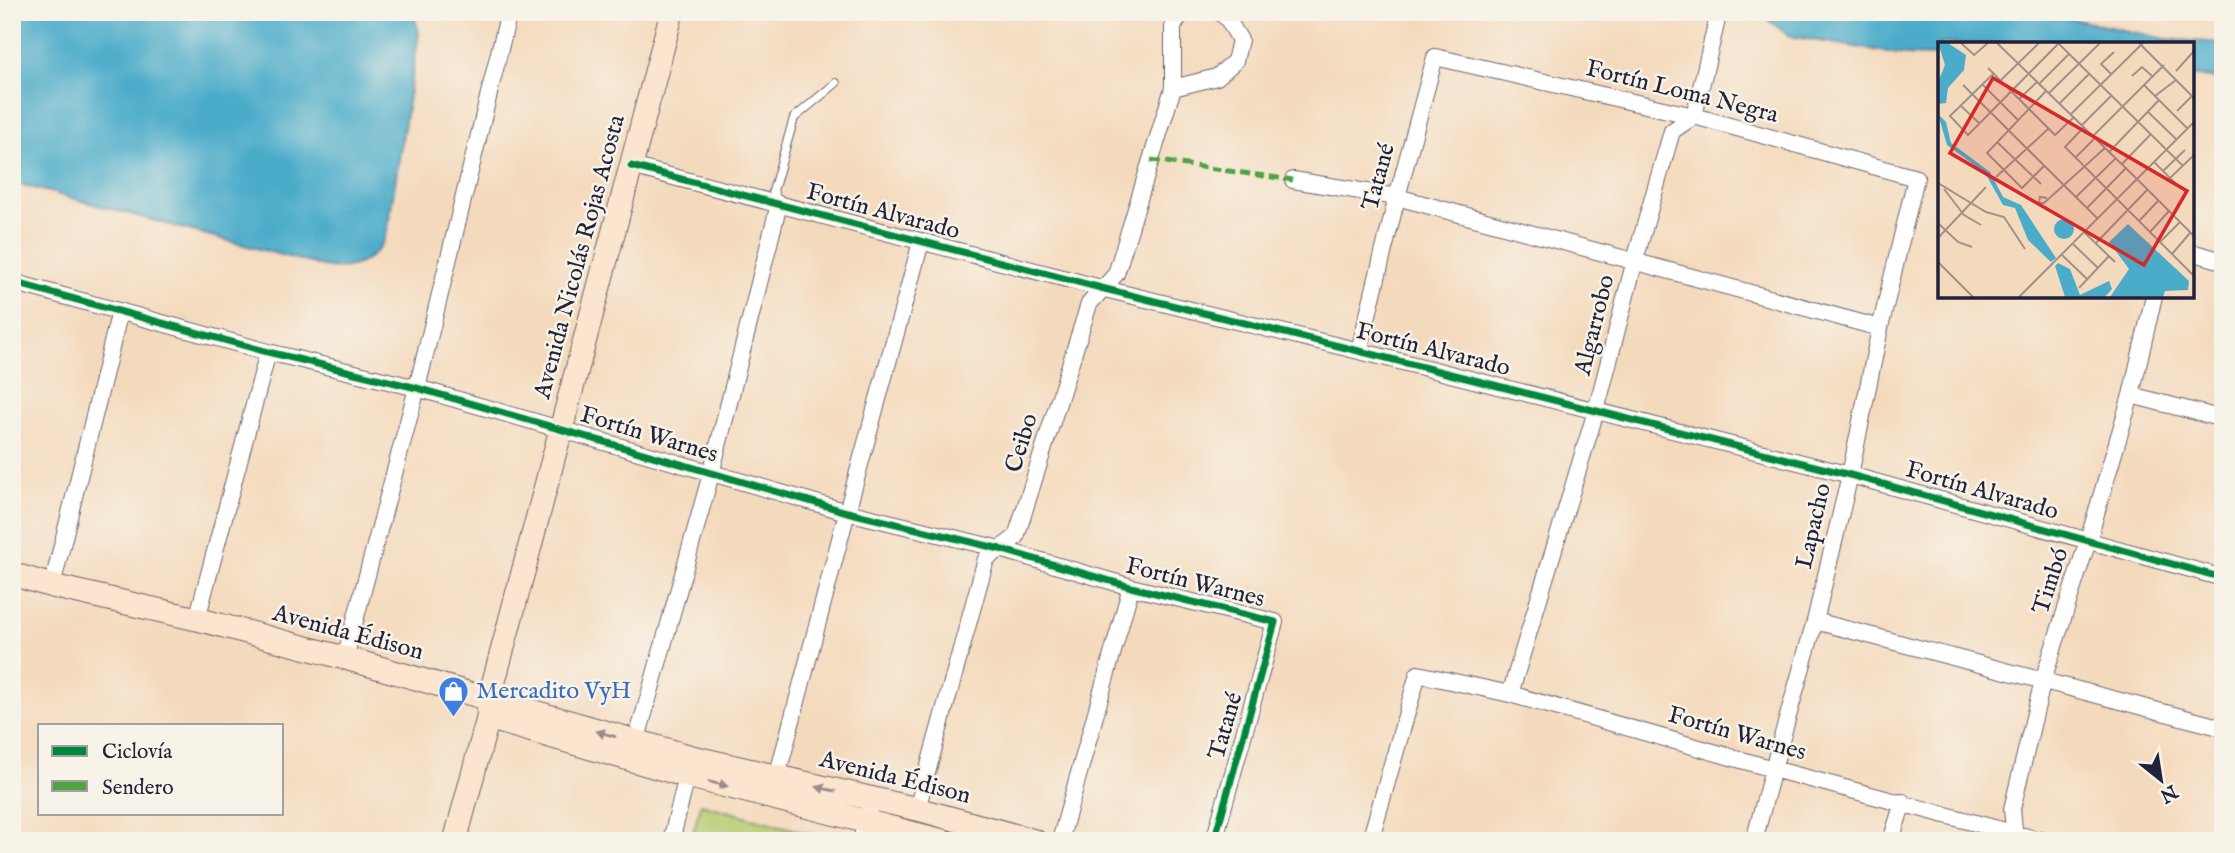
<svg xmlns="http://www.w3.org/2000/svg" width="2235" height="853" viewBox="0 0 2235 853" font-family="'IM FELL English',serif">
	<style>
		.green { fill: #b6cb6f; stroke: #6c7655; stroke-width: 2 }
		.water { fill: #4bacca; stroke: #366782; stroke-width: 2 }
		.lines { fill: none; stroke-linecap: round; stroke-linejoin: round }
		.lane-casing { stroke: #6c6268; stroke-width: 10 }
		.street-casing { stroke: #6c6268; stroke-width: 18 }
		.secondary-casing { stroke: #6c6268; stroke-width: 25 }
		.lane { stroke: #fff; stroke-width: 8 }
		.street { stroke: #fff; stroke-width: 16 }
		.secondary { stroke: #fbe5cf; stroke-width: 23 }
		.quiet { stroke: #50a245; stroke-width: 5; stroke-dasharray: 10 5; stroke-linecap: butt }
		.cycleway-casing { stroke: #f7f3e8; stroke-width: 11 }
		.cycleway { stroke: #00873e; stroke-width: 7 }
		.oneway { fill: #998d8c }
		.labels { text-anchor: middle; dominant-baseline: central; stroke-width: 5; stroke-linejoin: round; paint-order: stroke }
		.street-label { font-size: 24px; fill: #22223b; stroke: #f7f3e8 }
		.shop-label { font-size: 24px; fill: #366cbe; stroke: #f7f3e8; text-anchor: start }
		.inset-road { fill: none; stroke: #a09089; stroke-width: 2 }
		.view { fill: #d62828; fill-opacity: 0.15; stroke: #d62828; stroke-width: 3.5 }
		.inset-edge { fill: none; stroke: #22223b; stroke-width: 3.5 }
	</style>
	<rect width="100%" height="100%" fill="#f7f3e8"/>
	<filter id="ink" filterUnits="userSpaceOnUse"><feTurbulence type="fractalNoise" baseFrequency=".0143" numOctaves="2"/><feDisplacementMap in="SourceGraphic" scale="14" xChannelSelector="R" yChannelSelector="G"/><feConvolveMatrix kernelMatrix="1 2 1 2 8 2 1 2 1" color-interpolation-filters="sRGB"/></filter>
	<filter id="wash" filterUnits="userSpaceOnUse"><feTurbulence type="fractalNoise" baseFrequency=".00686" numOctaves="4" result="noise"/><feDisplacementMap in="SourceGraphic" scale="28" xChannelSelector="R" yChannelSelector="G"/><feGaussianBlur stdDeviation="1.57" result="paint"/><feColorMatrix in="noise" values="0 0 0 0 0 0 0 0 0 0 0 0 0 0 0 0 0 1.4 0 .05"/><feComposite in="paint" operator="in"/></filter>
	<g filter="url(#wash)">
		<rect width="100%" height="100%" fill="#f4dabd"/>
		<!-- green -->
		<path class="green" d="M701 804 836 841H691Z"/>
		<!-- water -->
		<path class="water" d="M12 12H413L419 33 388 227C382 256 358 270 329 268L12 182Z
			M1759 12 2020 14 2082 21 2165 39 2223 43V80L2191 75V44H1939V56L1904 55 1789 36Z"/>
	</g>
	<g filter="url(#ink)">
		<g class="lines">
			<defs>
				<path id="lane" d="M779 204 773 191 794 118 836 83"/>
				<path id="street" d="M1173 88 1217 77 1235 61 1240 40 1227 18 1219 12
					M631 166 1105 289 1359 351 1850 475 2223 578
					M1293 180 1397 197 1880 328
					M2191 252 2223 261
					M12 282 268 352 417 388 847 512 1000 549 1131 587 1275 622 1214 841
					M1359 351 1397 197 1435 57 1694 116 1916 178 1880 328 1850 475 1815 621 1773 769 1754 841
					M2131 395 2223 419
					M52 586 120 311
					M197 619 268 352
					M1815 621 2223 728
					M345 658 417 388 509 12
					M1510 694 1596 411 1635 260 1672 131 1694 116 1718 16
					M636 742 711 474 779 204
					M777 777 847 512 921 242
					M917 809 986 559 1016 537 1089 304 1116 274 1173 88V27L1182 12
					M2015 838 2012 809 2043 680 2088 541 2131 395 2154 296
					M671 841 689 768
					M861 841 871 799
					M1060 841 1131 587
					M1370 841 1418 674 1510 694 1773 769 2043 841
					M1891 841 1903 802"/>
				<path id="secondary" d="M12 574 52 586 197 619 345 658 692 757 917 809 1035 841
					M488 718 687 776 943 841
					M455 841 488 718 489 700 672 12"/>
			</defs>
			<!-- lane casing -->
			<use href="#lane" class="lane-casing"/>
			<!-- street casing -->
			<use href="#street" class="street-casing"/>
			<!-- secondary casing -->
			<use href="#secondary" class="secondary-casing"/>
			<!-- lane -->
			<use href="#lane" class="lane"/>
			<!-- street -->
			<use href="#street" class="street"/>
			<!-- secondary -->
			<use href="#secondary" class="secondary"/>
			<!-- quiet -->
			<path class="quiet" d="M1151 160 1293 180"/>
			<defs>
				<path id="cycleway" d="M631 166 1105 289 1359 351 1850 475 2223 578
					M12 282 268 352 417 388 847 512 1000 549 1131 587 1275 622 1214 841"/>
			</defs>
			<!-- cycleway casing -->
			<use href="#cycleway" class="cycleway-casing"/>
			<!-- cycleway -->
			<use href="#cycleway" class="cycleway"/>
		</g>
		<!-- one-way arrows -->
		<defs><path id="oneway-solid" d="M-6-.8H1V-3.2L6.5 0L1 3.2V.8H-6Z" transform="scale(1.75)"/></defs>
		<g class="oneway">
			<use href="#oneway-solid" transform="translate(606 734) rotate(-164)"/>
			<use href="#oneway-solid" transform="translate(718 784) rotate(14)"/>
			<use href="#oneway-solid" transform="translate(826 789) rotate(-167)"/>
		</g>
	</g>
	<!-- icons -->
	<defs>
		<symbol id="shop-pin" viewBox="-11 -11 22 30"><path d="M0 17L-7.5 6A9.5 9.5 0 1 1 7.5 6Z" fill="#3f7fe0" stroke="#f7f3e8"/><path d="M-5-2.5h2.3a2.7 3.5 0 0 1 5.4 0H5L5.5 6h-11ZM-1.5-2.5h3a1.5 2.3 0 0 0-3 0Z" fill="#fff"/></symbol>
	</defs>
	<g fill-rule="evenodd">
		<use href="#shop-pin" x="436" y="674" width="35" height="47"/>
	</g>
	<g class="labels">
		<!-- street labels -->
		<g class="street-label">
			<text transform="translate(1682 92) rotate(14)">Fortín Loma Negra</text>
			<text transform="translate(1379 177) rotate(-75)">Tatané</text>
			<text transform="translate(883 212) rotate(15)">Fortín Alvarado</text>
			<text transform="translate(580 257) rotate(-75)">Avenida Nicolás Rojas Acosta</text>
			<text transform="translate(1595 325) rotate(-76)">Algarrobo</text>
			<text transform="translate(1433 350) rotate(14)">Fortín Alvarado</text>
			<text transform="translate(649 435) rotate(17)">Fortín Warnes</text>
			<text transform="translate(1022 443) rotate(-73)">Ceibo</text>
			<text transform="translate(1982 491) rotate(16)">Fortín Alvarado</text>
			<text transform="translate(1814 526) rotate(-77)">Lapacho</text>
			<text transform="translate(2051 581) rotate(-72)">Timbó</text>
			<text transform="translate(1195 583) rotate(14)">Fortín Warnes</text>
			<text transform="translate(348 633) rotate(15)">Avenida Édison</text>
			<text transform="translate(1226 726) rotate(-74)">Tatané</text>
			<text transform="translate(1737 734) rotate(16)">Fortín Warnes</text>
			<text transform="translate(895 778) rotate(14)">Avenida Édison</text>
		</g>
		<!-- shop labels -->
		<g class="shop-label">
			<text x="476" y="691">Mercadito VyH</text>
		</g>
	</g>
	<!-- overview -->
	<g transform="translate(1938 42)">
		<rect width="256" height="256" fill="#f4dabd"/>
		<path d="M0 1H10L28 13 26 28 10 46 8 61 0 62V40L7 23ZM0 72 8 80 13 101 52 130 65 155 83 163 118 216 113 220 90 198 77 166 65 163 47 131 9 103ZM116 187a10 10 0 1 1 20 0a10 10 0 1 1-20 0ZM190 182 251 239 250 248 227 249 225 255H172L191 227 171 200ZM120 221 132 227 142 253 171 239 174 247 167 255H127L117 224Z" fill="#4bacca"/>
		<path class="inset-road" d="M23 1 36 13 50 1M59 1 199 137M120 1 245 124M201 1 256 56M50 26 117 93 136 75M238 29 256 9M55 32 12 74 30 93 120 2M173 32 163 22 176 10M194 34 204 25 214 34M63 38 101 1M102 41 131 12M44 42 80 78M25 43 160 177M206 43 249 86M111 51 162 1M217 54 238 38M81 57 99 40M122 61 151 32M23 64 41 81M209 69 238 97M239 69 254 54M133 72 205 1M144 83 173 54M146 85 127 105 256 234M155 94 226 23M59 100 103 142M171 110 221 58M138 115 157 96M216 120 239 143M184 122 212 93M106 124 84 146 49 111 109 48M225 129 247 108M58 135 110 87M232 136 255 114M199 137 256 194M0 141 48 170 66 175 87 207M6 147 26 173 43 183M138 155 178 116M109 156 102 155 101 161H106L167 106M149 166 188 126M201 179 220 159M0 181 20 200 34 205M146 190 177 220M212 190 231 169M0 196 48 145M222 200 242 180M158 201 209 148M135 202 160 226M234 212 252 191M124 213 149 237M0 220 35 255M141 246 171 214M81 255 256 80"/>
		<path class="view" d="M55 36 249 149 206 223 12 111Z"/>
		<rect width="256" height="256" class="inset-edge"/>
	</g>
	<!-- margin -->
	<rect width="2235" height="853" fill="none" stroke="#f7f3e8" stroke-width="42"/>
	<!-- legend -->
	<rect x="38" y="724" width="245" height="91" fill="#f7f3e8" stroke="#a29fa3" stroke-width="2"/>
	<rect x="52" y="746" width="35" height="10" fill="#00873e" stroke="#a29fa3" stroke-width="2"/>
	<text x="102" y="758" font-size="21" fill="#22223b">Ciclovía</text>
	<rect x="52" y="781" width="35" height="10" fill="#50a245" stroke="#a29fa3" stroke-width="2"/>
	<text x="102" y="794" font-size="21" fill="#22223b">Sendero</text>
	<!-- north arrow -->
	<g transform="translate(2161 780) rotate(150)" stroke="#f7f3e8" stroke-width="5" paint-order="stroke">
	<path d="M0-5L12 26L0 18L-12 26Z" fill="#22223b"/>
	<text y="-10" font-size="19" font-weight="bold" text-anchor="middle" fill="#22223b">N</text>
	</g>
</svg>
